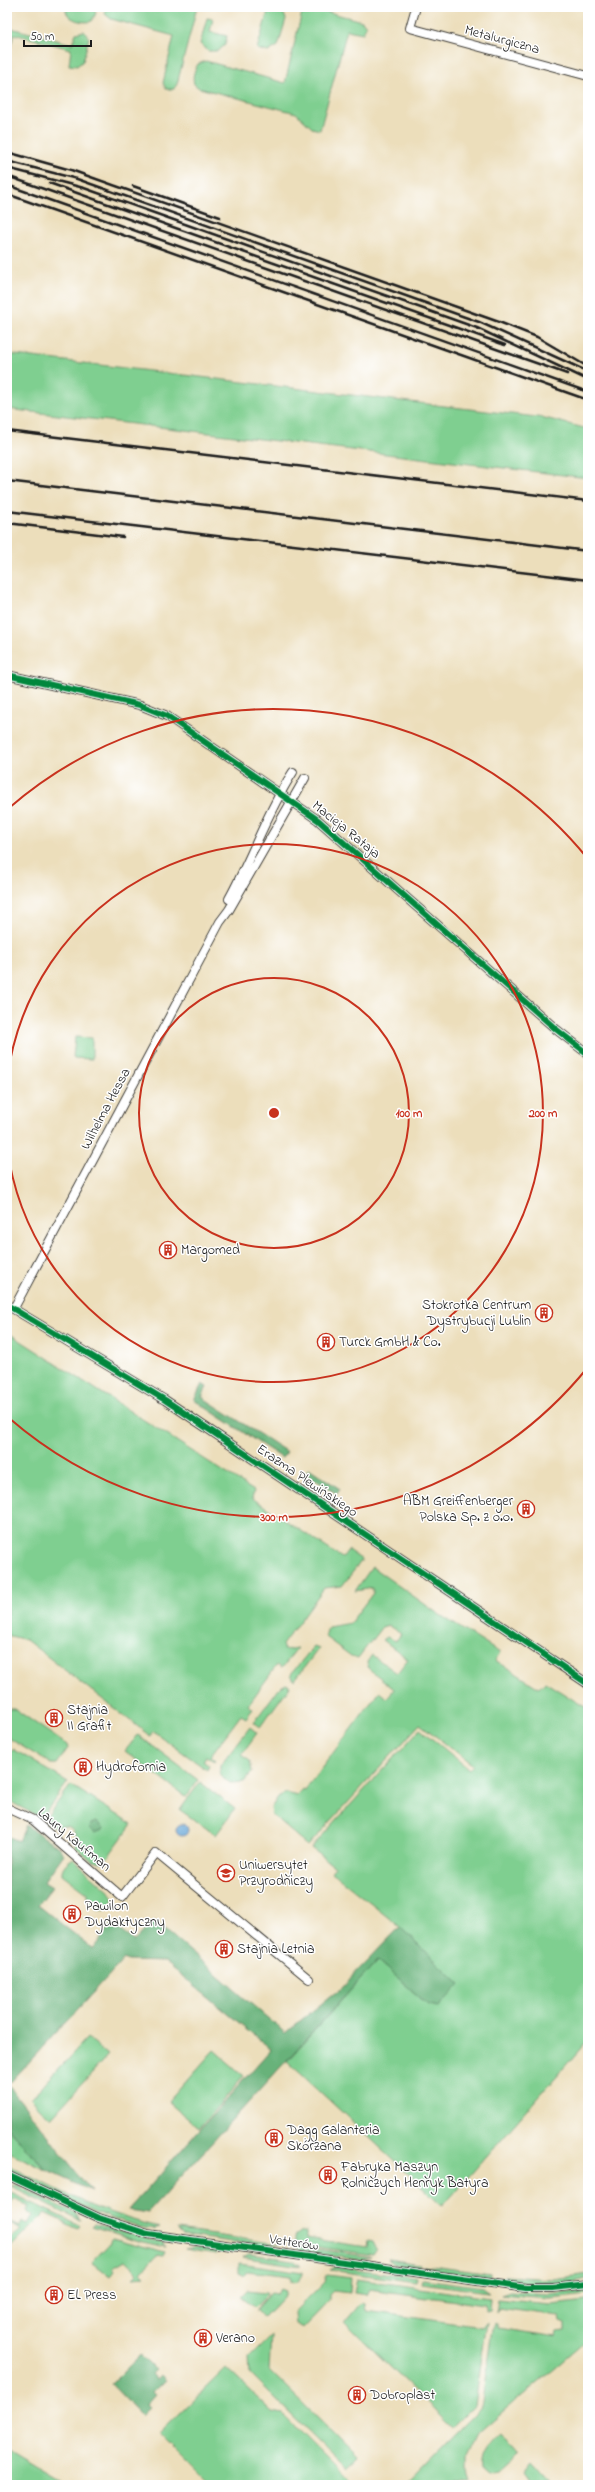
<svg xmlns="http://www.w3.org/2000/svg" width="595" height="2492" viewBox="0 0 595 2492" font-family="'Indie Flower',sans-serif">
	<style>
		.green { fill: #7fcf90; stroke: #4e7656 }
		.forest { fill: #67b27a; stroke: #42674b }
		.water { fill: #63a4d6; stroke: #406079 }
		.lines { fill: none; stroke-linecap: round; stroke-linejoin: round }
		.minor-casing { stroke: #3b3934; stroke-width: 10 }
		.minor { stroke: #fff; stroke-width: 8 }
		.rail { stroke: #1c1c1c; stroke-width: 2.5 }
		.cycleway-casing { stroke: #fff; stroke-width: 8 }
		.cycleway { stroke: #00873e; stroke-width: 6 }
		.ring { fill: none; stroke: #c8321e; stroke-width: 2 }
		.labels { text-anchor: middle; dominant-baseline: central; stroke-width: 3; stroke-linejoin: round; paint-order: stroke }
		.street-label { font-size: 14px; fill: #1c1c1c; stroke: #fff }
		.poi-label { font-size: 14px; fill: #1c1c1c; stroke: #fff; text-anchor: start }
		.centre { fill: #c8321e; stroke: #fff; stroke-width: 2 }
		.ring-label { font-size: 12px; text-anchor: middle; font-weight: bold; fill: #c8321e; stroke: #fff; stroke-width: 3; stroke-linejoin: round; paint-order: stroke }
	</style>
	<rect width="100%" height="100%" fill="#fff"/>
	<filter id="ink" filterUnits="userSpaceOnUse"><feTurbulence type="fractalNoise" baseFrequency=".025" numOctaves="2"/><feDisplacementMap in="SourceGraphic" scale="8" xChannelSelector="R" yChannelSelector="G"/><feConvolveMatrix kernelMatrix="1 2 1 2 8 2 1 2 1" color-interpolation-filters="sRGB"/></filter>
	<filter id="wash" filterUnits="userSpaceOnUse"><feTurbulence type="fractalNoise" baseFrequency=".012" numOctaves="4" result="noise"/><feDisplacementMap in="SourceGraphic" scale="16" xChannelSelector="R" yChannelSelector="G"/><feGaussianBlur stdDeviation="0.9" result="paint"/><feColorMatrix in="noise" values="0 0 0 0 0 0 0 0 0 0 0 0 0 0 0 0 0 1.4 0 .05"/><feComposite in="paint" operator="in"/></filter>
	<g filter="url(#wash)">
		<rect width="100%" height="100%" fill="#ecdebb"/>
		<!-- green -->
		<path class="green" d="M66 7H93L96 13 92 21C83 24 64 19 66 7Z
			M105 7H197L177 84 174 89H166L163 83 174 36 111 19 105 14Z
			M309 7 362 21 366 26 363 33 347 30 320 130 312 128 296 113 199 88 194 84C192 76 194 71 198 64L206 61 285 83 302 12Z
			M269 8 283 12 286 19 278 46 268 52 257 49Z
			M207 18 213 19 210 32 227 36 225 45 218 51H208L200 44Z
			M7 27 72 44 76 33 84 31 89 37 83 61 77 66 69 65 71 49 14 34 10 49 7 48Z
			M7 354 545 418 588 429V478L7 409Z
			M75 1037 92 1038V1059L73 1058Z
			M7 1332 254 1491 252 1498 342 1558 348 1550 362 1560 342 1586 324 1588 282 1645 284 1650 297 1648 282 1668 277 1665 248 1705 253 1709 246 1718 241 1715 210 1756 215 1760 214 1761 206 1756 203 1761 209 1766 207 1770 153 1731 150 1736 26 1640 7 1635Z
			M372 1567 440 1615 500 1653 495 1660 539 1688 545 1682 588 1709V2040L443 2206 287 2061 378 1960 428 2005 400 1927 331 1872 335 1866 311 1848 420 1729 469 1769 473 1765 420 1724 308 1846 272 1815 271 1808 278 1797 285 1793 297 1796 303 1789 305 1790 379 1692 387 1698 394 1689 368 1668 367 1662 372 1655 397 1673 408 1659 383 1640 387 1637 396 1641 401 1634 389 1626 381 1628 358 1658 351 1656 325 1637 328 1627 350 1623 373 1593V1588L355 1591Z
			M314 1646 319 1648 294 1681 291 1674Z
			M286 1684 290 1686 260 1727 254 1722 279 1688Z
			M7 1709H15L67 1745 68 1748 57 1764H51L7 1737Z
			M250 1727 257 1733 241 1755 250 1761 252 1772 244 1782 230 1783 220 1775V1766Z
			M138 1735 198 1780 186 1797 125 1751Z
			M13 1749 68 1782 41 1818 7 1800V1758Z
			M200 1782 235 1809 216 1835 180 1810Z
			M71 1785 132 1824 104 1862 92 1861 76 1847C77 1828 71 1824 53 1827L44 1820Z
			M73 1859 112 1894 113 1900 106 1910H99L87 1900V1893L62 1874C61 1868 67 1861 73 1859Z
			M87 2038 108 2055 51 2118 31 2099Z
			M214 2050 244 2076 199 2128 168 2102Z
			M7 2127 46 2170 7 2151Z
			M7 2165C57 2189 106 2216 160 2227 138 2239 32 2181 7 2169Z
			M17 2186 77 2214 81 2221 11 2187Z
			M7 2191 78 2225 80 2227 78 2229 45 2213 7 2251V2242L21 2229 7 2220 20 2226 22 2221 28 2224 33 2215 27 2211 29 2206 14 2199 11 2204 7 2203Z
			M95 2224 162 2242 166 2247 138 2241 92 2226Z
			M177 2230 279 2244 269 2247 182 2235Z
			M302 2231H306V2238L367 2247 368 2240 373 2241 377 2249 373 2255 295 2244V2236Z
			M111 2238 165 2252 163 2256 157 2255 141 2272 145 2276 134 2277 138 2273 125 2260 113 2267 115 2270 110 2276 92 2262 109 2244Z
			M295 2246 371 2257 360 2260 300 2251Z
			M196 2247 216 2250V2254L185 2249Z
			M249 2254 293 2260 301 2266 242 2257Z
			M388 2259 419 2264 418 2268 394 2264Z
			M239 2263 303 2272V2274C301 2279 297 2285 291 2282V2276L247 2271 245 2275 239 2272Z
			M424 2265 490 2274V2278L424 2269Z
			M337 2266 417 2278 416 2282 330 2270Z
			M588 2274V2278C561 2287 531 2284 503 2280L504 2276 553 2279Z
			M327 2275 351 2278 350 2293 333 2291 329 2295V2301L303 2328 295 2324 294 2312 325 2281Z
			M357 2279 490 2298 489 2310 485 2311V2305L369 2289 366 2295 354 2293Z
			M423 2279 482 2287 489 2292 422 2283Z
			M281 2289 286 2291 285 2295 264 2317 256 2310 271 2293 277 2294Z
			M588 2289V2294L549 2298 501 2294 510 2291 548 2294Z
			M247 2290 267 2292 268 2294 255 2307 241 2296Z
			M498 2299 550 2304 588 2300V2339L479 2433 467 2458V2473L471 2485H405L481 2408 483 2402 494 2322 497 2324V2328L557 2337 558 2332 565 2331V2324L560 2322 559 2316 499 2308 496 2313Z
			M361 2303 365 2304 366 2311 482 2327 487 2321 475 2405 452 2428 345 2322Z
			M271 2336 269 2370 356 2456 344 2467 250 2374 249 2358Z
			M226 2368 272 2412 282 2414 353 2485H210L159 2434Z
			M501 2435 518 2454 497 2473 489 2475 483 2470C481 2454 490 2445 501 2435Z
			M7 2450 66 2485H7Z
			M530 2466 547 2485H530L523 2475Z"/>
		<!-- forest -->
		<path class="forest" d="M202 1384 207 1387 202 1397 287 1452 282 1458 194 1400Z
			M309 1468 340 1489 337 1494 305 1473Z
			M96 1822 104 1828 103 1830 95 1833 90 1828 91 1824Z
			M26 1825 57 1846 64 1854 44 1882 52 1887 38 1905 93 1949 111 1924 134 1941 155 1921 285 2033 341 1988 400 1927 460 1984 439 2007 428 2005 378 1960 148 2213 128 2210 271 2049 165 1962 128 1961 124 1959 8 2085 91 2191 46 2170 7 2127V1836L19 1841Z
			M140 2355 155 2370 151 2374 156 2379 160 2375 165 2380 153 2392 156 2395 147 2405 150 2408 142 2416 111 2384Z"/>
		<!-- water -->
		<path class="water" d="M176 1830a6 6 0 1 1 12 0a6 6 0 1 1-12 0Z"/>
	</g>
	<g filter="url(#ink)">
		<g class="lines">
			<defs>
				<path id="minor" d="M416 7 410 28 588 76
					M7 675 140 705 167 716 318 820 557 1030 588 1054
					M229 899C252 857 267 812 293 772
					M7 1305 165 1400 588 1684
					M14 1308 220 922 229 910 305 778
					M7 1808 33 1820 122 1897 156 1853 309 1979
					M7 2175 99 2218 148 2234 526 2288H553L588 2284"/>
			</defs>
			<!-- minor casing -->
			<use href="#minor" class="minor-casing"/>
			<!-- minor -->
			<use href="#minor" class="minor"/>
			<!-- rail -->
			<path class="rail" d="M7 152 71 170 499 322 537 337 588 367
				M7 161 77 179 479 322 582 369
				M7 168 84 188 477 328 588 380
				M7 176 567 374
				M49 183 505 345
				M7 185 588 392
				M133 186 220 217
				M7 194 588 400
				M7 431 588 501
				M7 481 588 551
				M7 511 588 580
				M7 523 123 537"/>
			<defs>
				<path id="cycleway" d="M7 675 140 705 167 716 318 820 557 1030 588 1054
					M7 1305 165 1400 588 1684
					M7 2175 99 2218 148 2234 526 2288H553L588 2284"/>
			</defs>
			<!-- cycleway casing -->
			<use href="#cycleway" class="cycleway-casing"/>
			<!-- cycleway -->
			<use href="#cycleway" class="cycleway"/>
		</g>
	</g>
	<!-- distance rings -->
	<g class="ring">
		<circle cx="274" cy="1113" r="135"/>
		<path d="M7 1080A269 269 0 1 1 7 1146"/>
		<path d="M588 1367A404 404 0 0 1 9 1418M9 808A404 404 0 0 1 588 859"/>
	</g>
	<!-- icons -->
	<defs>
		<symbol id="building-ring" viewBox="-11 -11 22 22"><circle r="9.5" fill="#fff" stroke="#c8321e" stroke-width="1.5"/><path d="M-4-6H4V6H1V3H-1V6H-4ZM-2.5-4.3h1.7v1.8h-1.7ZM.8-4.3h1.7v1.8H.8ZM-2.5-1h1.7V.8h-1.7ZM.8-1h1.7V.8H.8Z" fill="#c8321e"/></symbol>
		<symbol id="university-ring" viewBox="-11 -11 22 22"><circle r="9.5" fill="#fff" stroke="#c8321e" stroke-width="1.5"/><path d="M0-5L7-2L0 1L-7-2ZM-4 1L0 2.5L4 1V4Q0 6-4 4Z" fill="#c8321e"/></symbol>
	</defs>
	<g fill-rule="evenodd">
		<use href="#building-ring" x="158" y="1240" width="20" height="20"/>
		<use href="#building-ring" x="534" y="1303" width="20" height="20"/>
		<use href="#building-ring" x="316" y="1332" width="20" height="20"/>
		<use href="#building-ring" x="516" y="1499" width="20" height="20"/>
		<use href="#building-ring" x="44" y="1708" width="20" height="20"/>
		<use href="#building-ring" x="73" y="1757" width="20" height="20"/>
		<use href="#university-ring" x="216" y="1863" width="20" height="20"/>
		<use href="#building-ring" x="62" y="1904" width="20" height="20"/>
		<use href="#building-ring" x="214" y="1939" width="20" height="20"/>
		<use href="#building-ring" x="264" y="2128" width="20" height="20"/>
		<use href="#building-ring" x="318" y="2165" width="20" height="20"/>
		<use href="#building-ring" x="44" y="2285" width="20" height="20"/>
		<use href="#building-ring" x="193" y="2328" width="20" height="20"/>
		<use href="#building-ring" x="347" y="2385" width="20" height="20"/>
	</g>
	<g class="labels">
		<!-- street labels -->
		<g class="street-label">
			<text transform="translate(502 40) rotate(15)">Metalurgiczna</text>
			<text transform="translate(346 830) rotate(39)">Macieja Rataja</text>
			<text transform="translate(106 1109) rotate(-62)">Wilhelma Hessa</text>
			<text transform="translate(307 1481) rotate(34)">Erazma Plewińskiego</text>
			<text transform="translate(74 1840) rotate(40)">Laury Kaufman</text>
			<text transform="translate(294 2243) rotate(8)">Vetterów</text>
		</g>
		<!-- poi labels -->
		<g class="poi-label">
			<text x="181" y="1250">Margomed</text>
			<text x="531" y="1305" text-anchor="end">Stokrotka Centrum<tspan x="531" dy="16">Dystrybucji Lublin</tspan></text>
			<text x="339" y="1342">Turck GmbH &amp; Co.</text>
			<text x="513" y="1501" text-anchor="end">ABM Greiffenberger<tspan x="513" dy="16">Polska Sp. z o.o.</tspan></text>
			<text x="67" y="1710">Stajnia<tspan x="67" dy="16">II Grafit</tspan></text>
			<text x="96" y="1767">Hydrofornia</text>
			<text x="239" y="1865">Uniwersytet<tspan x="239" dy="16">Przyrodniczy</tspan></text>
			<text x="85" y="1906">Pawilon<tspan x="85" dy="16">Dydaktyczny</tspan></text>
			<text x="237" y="1949">Stajnia Letnia</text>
			<text x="287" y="2130">Dagg Galanteria<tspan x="287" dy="16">Skórzana</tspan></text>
			<text x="341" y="2167">Fabryka Maszyn<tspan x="341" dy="16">Rolniczych Henryk Batyra</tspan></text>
			<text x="67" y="2295">EL Press</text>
			<text x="216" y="2338">Verano</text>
			<text x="370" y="2395">Dobroplast</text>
		</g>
	</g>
	<circle cx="274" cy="1113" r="6" class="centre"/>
	<g class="ring-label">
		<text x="409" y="1117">100 m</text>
		<text x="543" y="1117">200 m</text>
		<text x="274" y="1521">300 m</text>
	</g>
	<!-- margin -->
	<rect width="595" height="2492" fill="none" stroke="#fff" stroke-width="24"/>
	<!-- scale -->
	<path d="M24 40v6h67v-6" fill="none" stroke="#1c1c1c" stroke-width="2"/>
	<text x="30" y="40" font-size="12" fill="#1c1c1c" stroke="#ffffff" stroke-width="3" paint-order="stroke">50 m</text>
</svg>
